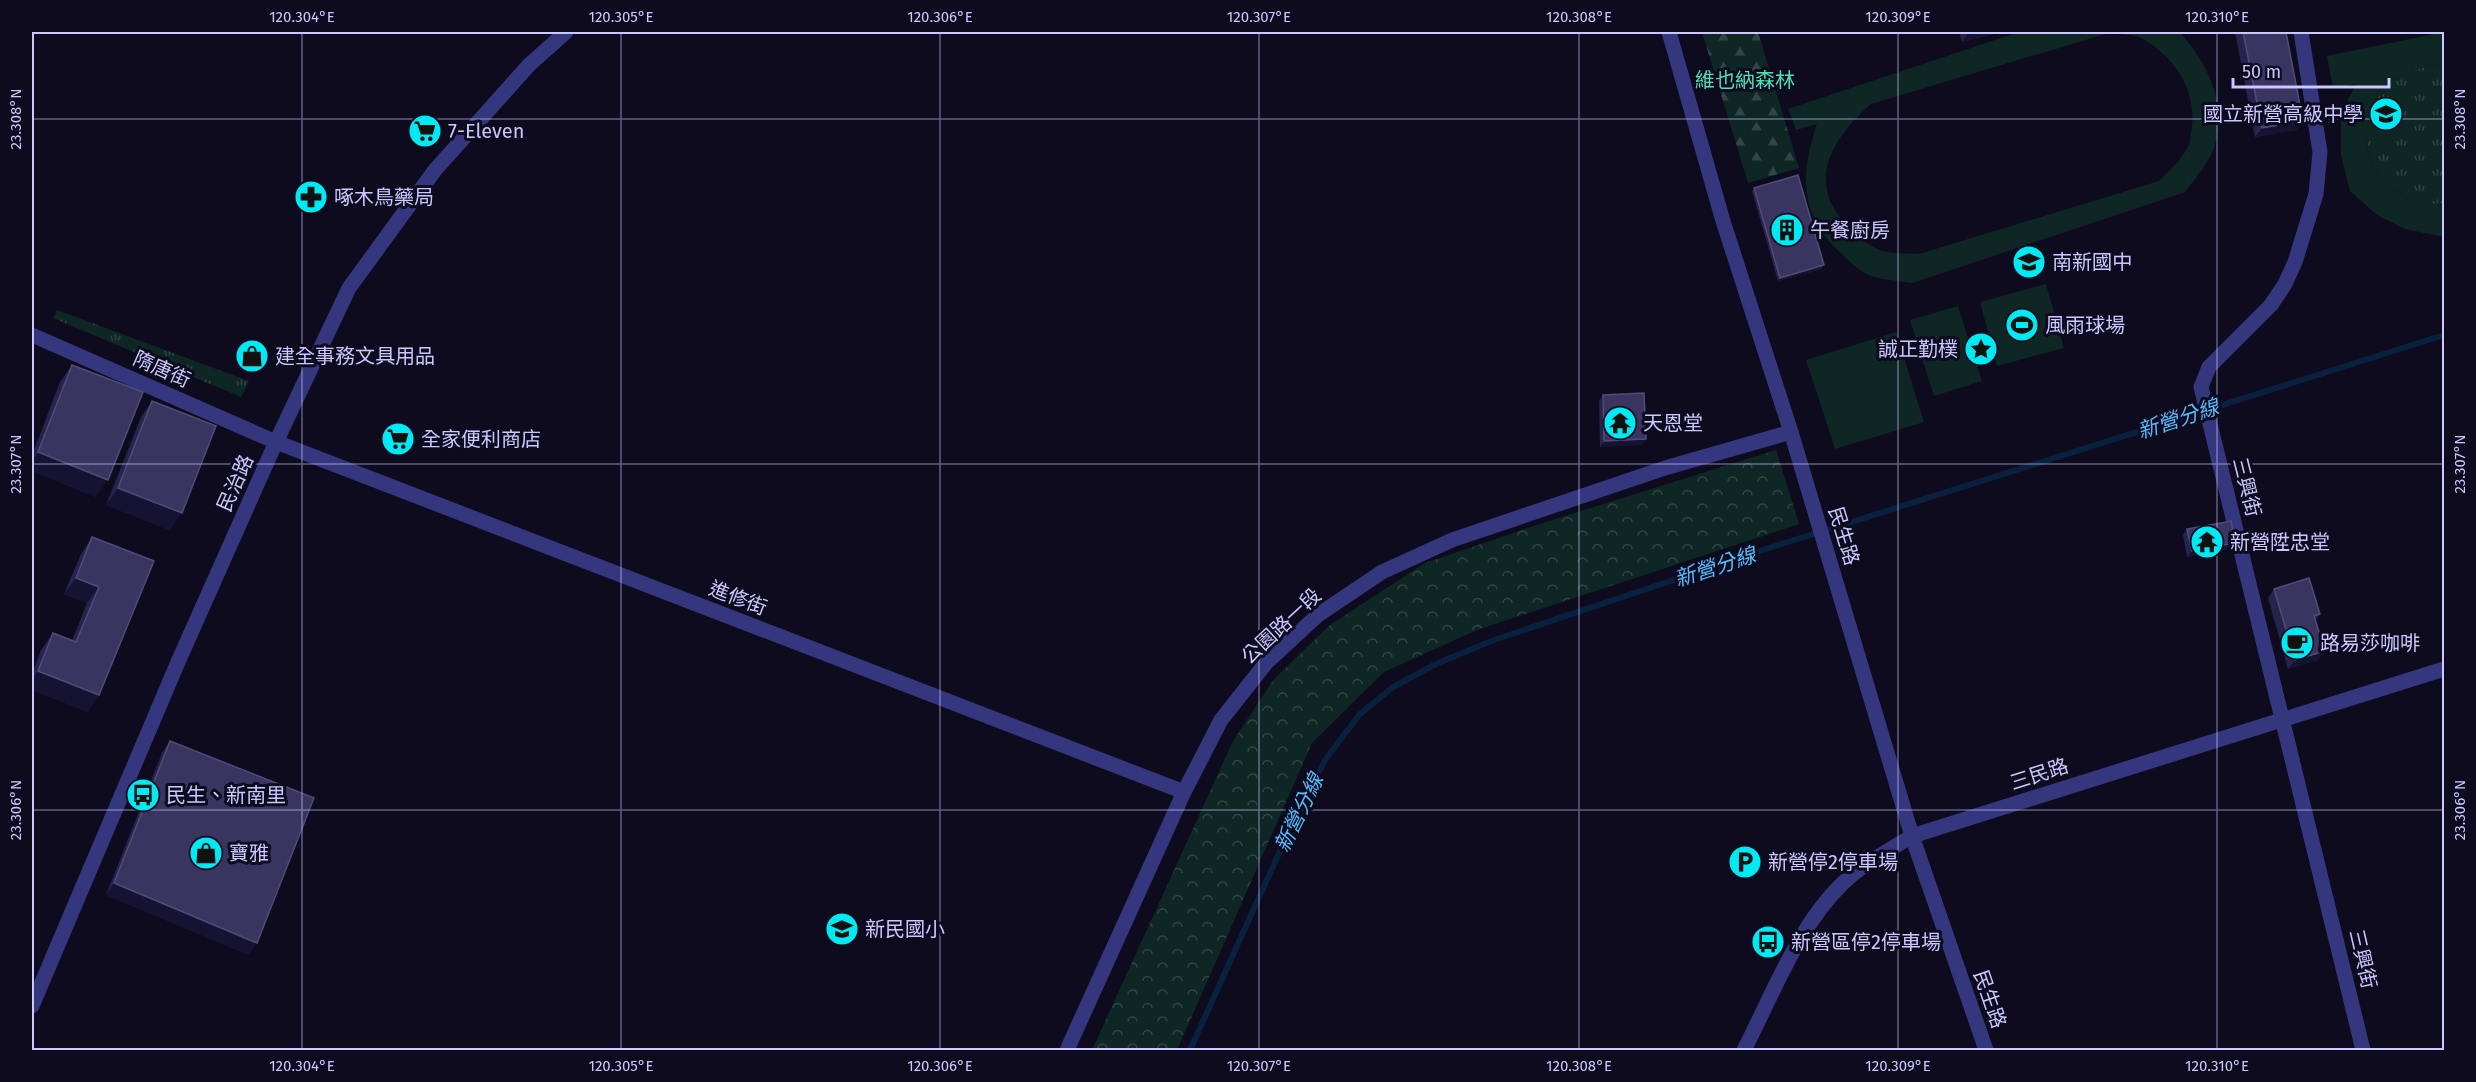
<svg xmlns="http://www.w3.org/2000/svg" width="2476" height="1082" viewBox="0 0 2476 1082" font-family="'Fira Sans','Noto Sans TC',sans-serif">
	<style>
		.grass { fill: url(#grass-tufts) }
		.forest { fill: url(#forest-firs) }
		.park { fill: url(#park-crowns) }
		.pitch { fill: #0e2725; fill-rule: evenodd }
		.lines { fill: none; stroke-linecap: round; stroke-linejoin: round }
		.stream { stroke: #09203e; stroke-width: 6 }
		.minor { stroke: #35377e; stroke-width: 15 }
		.tertiary { stroke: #35377e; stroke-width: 15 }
		.wall { fill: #28234c }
		.shaded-wall { fill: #161231 }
		.building { fill: #3a3560; stroke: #504c79; stroke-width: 1.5 }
		.ticks { fill: none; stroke: #cac8ff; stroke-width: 1.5; stroke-opacity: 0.45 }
		.labels { text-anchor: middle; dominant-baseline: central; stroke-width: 6; stroke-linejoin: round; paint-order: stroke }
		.park-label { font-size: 20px; fill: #51e1b4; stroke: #0d0b1d }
		.poi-label { font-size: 20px; fill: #cac8ff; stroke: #0d0b1d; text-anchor: start }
		.street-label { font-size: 20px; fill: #cac8ff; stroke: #0d0b1d }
		.water-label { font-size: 21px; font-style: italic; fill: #56bbff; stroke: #0d0b1d }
		.neatline { fill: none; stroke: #cac8ff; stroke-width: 2 }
		.ticks-label { font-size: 15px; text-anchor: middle; fill: #cac8ff }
	</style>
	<defs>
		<pattern id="grass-tufts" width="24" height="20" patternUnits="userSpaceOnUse" patternTransform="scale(1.5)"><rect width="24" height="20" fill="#0e2725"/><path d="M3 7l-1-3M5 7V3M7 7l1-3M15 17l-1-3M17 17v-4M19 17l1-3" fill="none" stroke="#304546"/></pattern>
		<pattern id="forest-firs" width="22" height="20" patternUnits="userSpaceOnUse" patternTransform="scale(1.5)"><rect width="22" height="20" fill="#0e2725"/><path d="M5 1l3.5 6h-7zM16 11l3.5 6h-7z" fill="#304546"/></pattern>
		<pattern id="park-crowns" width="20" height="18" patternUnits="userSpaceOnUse" patternTransform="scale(1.5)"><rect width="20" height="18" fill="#0e2725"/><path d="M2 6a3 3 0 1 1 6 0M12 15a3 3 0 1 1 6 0" fill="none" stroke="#304546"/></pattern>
	</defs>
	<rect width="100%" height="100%" fill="#0d0b1d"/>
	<!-- grass -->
	<path class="grass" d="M2444 63V203C2414 210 2378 184 2369 155 2364 137 2368 116 2375 101 2378 95 2380 89 2385 85 2403 71 2422 68 2444 63Z
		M57 310 249 381 241 397 53 318Z"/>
	<!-- forest -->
	<path class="forest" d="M1702 32H1758L1799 168 1748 183Z"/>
	<!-- park -->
	<path class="park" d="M1776 450 1799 524 1477 630 1384 672 1312 743 1177 1050H1092L1233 741 1274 679 1330 625 1425 563 1546 522Z"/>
	<!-- pitch -->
	<path class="pitch" d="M2019 32H2180C2206 63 2226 98 2216 141 2212 160 2196 177 2185 192L1912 283C1899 281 1879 280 1867 274 1858 270 1849 261 1842 254 1799 217 1800 174 1817 124L1796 130 1788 109ZM2109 33C2119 34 2133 34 2141 38 2174 56 2196 89 2192 126 2191 132 2191 140 2189 145 2182 159 2170 170 2159 181L1919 254C1908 253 1893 254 1882 251 1868 246 1855 234 1845 223 1805 180 1834 137 1871 104Z
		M2444 32V63C2422 68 2403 71 2385 85 2380 89 2378 95 2375 101 2368 116 2364 137 2369 155 2378 184 2414 210 2444 203V237L2405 229 2377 215 2350 191 2341 155V113L2356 84 2333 88 2327 56Z
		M2046 284 2064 348 1997 366 1980 302Z
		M1958 306 1982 381 1934 396 1910 320Z
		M1896 332 1924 422 1835 449 1806 360Z"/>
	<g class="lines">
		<!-- stream -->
		<path class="stream" d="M1190 1050 1289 831 1325 760 1359 715 1393 687 1438 663 1494 640 1766 549 2444 335"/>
		<!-- minor -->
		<path class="minor" d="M2301 32 2320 152 2316 194 2295 262 2285 284 2271 305 2209 367 2201 387 2363 1050
			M276 442 1184 792
			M1912 836 1986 1050
			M1067 1050 1184 792 1221 720 1266 663 1318 615 1382 572 1452 540 1665 468 1791 432"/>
		<!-- tertiary -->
		<path class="tertiary" d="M1669 32 1723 221 1791 432 1912 836
			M32 335 276 442
			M32 1006 178 662 276 442 349 288 435 170 529 65 566 32
			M1744 1050C1772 996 1798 926 1843 883 1863 864 1888 851 1912 836L2444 669"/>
	</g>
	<!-- wall -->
	<path class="wall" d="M1959 32H1999L1998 33 1962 42Z
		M2235 32H2286L2303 121 2296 130 2255 137Z
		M1754 188 1822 269 1778 281 1752 191Z
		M72 365 96 497 32 471V455L60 382Z
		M1603 395 1646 439 1642 445 1600 447 1599 401Z
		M152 401 170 530 106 505 141 417Z
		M2187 529 2235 543 2231 549 2187 557 2183 535Z
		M92 537 154 561 88 712 32 690V674L41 650 53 633 72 641 87 603 64 594 81 554Z
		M2274 589 2320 614 2316 620 2318 660 2288 669 2268 598Z
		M170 741 249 955 106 895 162 753Z"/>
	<!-- shaded-wall -->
	<path class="shaded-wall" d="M1975 32H1999L1998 33 1962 42 1968 33Z
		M2303 121 2296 130 2255 137 2262 128Z
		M1824 265 1822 269 1778 281 1780 278Z
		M1646 439 1642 445 1600 447 1604 441Z
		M38 452 108 480 96 497 32 471V461Z
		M118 488 182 513 170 530 106 505Z
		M2235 543 2231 549 2187 557 2192 551Z
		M76 578 99 587 87 603 64 594Z
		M2325 651 2318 660 2288 669 2295 660Z
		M38 671 99 695 88 712 32 690V680Z
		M114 883 257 943 249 955 106 895Z"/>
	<!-- building -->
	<path class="building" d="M2243 32H2286L2303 121 2262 128Z
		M1798 175 1824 265 1780 278 1754 188Z
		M72 365 143 392 108 480 38 452Z
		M1644 393 1646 439 1604 441 1603 395Z
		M152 401 216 426 182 513 118 488Z
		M2231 521 2235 543 2192 551 2187 529Z
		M92 537 154 561 99 695 38 671 53 633 76 642 99 587 76 578Z
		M2309 578 2320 614 2314 616 2325 651 2295 660 2274 589Z
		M170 741 314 798 257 943 114 883Z"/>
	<!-- ticks -->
	<path class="ticks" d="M302 32V1050M621 32V1050M940 32V1050M1259 32V1050M1579 32V1050M1898 32V1050M2217 32V1050M32 119H2444M32 464H2444M32 810H2444"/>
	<!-- icons -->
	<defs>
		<symbol id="school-disc" viewBox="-11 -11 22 22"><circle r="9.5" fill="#00eaf3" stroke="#0d0b1d"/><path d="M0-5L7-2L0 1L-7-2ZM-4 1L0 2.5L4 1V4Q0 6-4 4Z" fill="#111"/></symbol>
		<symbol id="supermarket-disc" viewBox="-11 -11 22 22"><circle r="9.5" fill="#00eaf3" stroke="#0d0b1d"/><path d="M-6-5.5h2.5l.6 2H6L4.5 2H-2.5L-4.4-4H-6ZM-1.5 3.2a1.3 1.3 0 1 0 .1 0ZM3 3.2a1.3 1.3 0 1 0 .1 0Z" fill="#111"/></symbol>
		<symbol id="pharmacy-disc" viewBox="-11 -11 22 22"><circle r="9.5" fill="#00eaf3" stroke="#0d0b1d"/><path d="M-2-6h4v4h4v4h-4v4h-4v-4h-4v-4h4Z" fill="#111"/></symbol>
		<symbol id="building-disc" viewBox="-11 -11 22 22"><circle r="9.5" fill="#00eaf3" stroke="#0d0b1d"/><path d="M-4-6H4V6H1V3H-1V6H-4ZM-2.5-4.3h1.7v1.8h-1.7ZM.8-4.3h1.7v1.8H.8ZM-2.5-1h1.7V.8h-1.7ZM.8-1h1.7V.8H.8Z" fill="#111"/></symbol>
		<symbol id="stadium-disc" viewBox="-11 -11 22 22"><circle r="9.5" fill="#00eaf3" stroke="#0d0b1d"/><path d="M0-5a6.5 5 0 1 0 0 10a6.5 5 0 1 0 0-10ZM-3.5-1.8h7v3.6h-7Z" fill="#111"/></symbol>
		<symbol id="sight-disc" viewBox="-11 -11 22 22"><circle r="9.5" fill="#00eaf3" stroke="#0d0b1d"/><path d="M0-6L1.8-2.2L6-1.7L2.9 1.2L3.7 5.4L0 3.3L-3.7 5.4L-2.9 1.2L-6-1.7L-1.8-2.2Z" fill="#111"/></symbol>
		<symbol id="shop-disc" viewBox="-11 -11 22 22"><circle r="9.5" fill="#00eaf3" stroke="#0d0b1d"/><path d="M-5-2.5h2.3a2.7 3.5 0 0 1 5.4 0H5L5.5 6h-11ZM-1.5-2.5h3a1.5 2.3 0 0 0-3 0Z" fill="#111"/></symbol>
		<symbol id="temple-disc" viewBox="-11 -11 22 22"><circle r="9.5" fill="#00eaf3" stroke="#0d0b1d"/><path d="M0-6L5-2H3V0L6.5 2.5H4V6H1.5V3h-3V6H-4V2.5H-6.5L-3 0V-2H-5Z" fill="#111"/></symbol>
		<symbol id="cafe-disc" viewBox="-11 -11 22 22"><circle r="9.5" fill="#00eaf3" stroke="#0d0b1d"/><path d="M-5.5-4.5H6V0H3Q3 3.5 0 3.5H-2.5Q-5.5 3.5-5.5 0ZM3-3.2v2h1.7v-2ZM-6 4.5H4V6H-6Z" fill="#111"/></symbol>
		<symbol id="bus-disc" viewBox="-11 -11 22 22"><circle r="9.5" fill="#00eaf3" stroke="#0d0b1d"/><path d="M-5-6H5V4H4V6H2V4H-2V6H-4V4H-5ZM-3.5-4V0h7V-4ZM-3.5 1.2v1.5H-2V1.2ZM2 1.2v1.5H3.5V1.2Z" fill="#111"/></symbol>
		<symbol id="parking-disc" viewBox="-11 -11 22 22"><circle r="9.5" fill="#00eaf3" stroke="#0d0b1d"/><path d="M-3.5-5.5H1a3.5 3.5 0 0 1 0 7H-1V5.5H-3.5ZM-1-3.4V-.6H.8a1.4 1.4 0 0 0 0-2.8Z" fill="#111"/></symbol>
	</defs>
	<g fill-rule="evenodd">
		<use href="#school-disc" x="2367" y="95" width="38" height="38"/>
		<use href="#supermarket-disc" x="406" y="112" width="38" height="38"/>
		<use href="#pharmacy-disc" x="292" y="178" width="38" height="38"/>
		<use href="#building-disc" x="1768" y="211" width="38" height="38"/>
		<use href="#school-disc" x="2010" y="243" width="38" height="38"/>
		<use href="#stadium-disc" x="2003" y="306" width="38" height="38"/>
		<use href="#sight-disc" x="1962" y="330" width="38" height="38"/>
		<use href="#shop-disc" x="233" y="337" width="38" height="38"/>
		<use href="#temple-disc" x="1601" y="404" width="38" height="38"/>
		<use href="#supermarket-disc" x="379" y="420" width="38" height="38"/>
		<use href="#temple-disc" x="2188" y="523" width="38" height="38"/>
		<use href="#cafe-disc" x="2278" y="624" width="38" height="38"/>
		<use href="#bus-disc" x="124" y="776" width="38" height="38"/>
		<use href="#shop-disc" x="187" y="834" width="38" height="38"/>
		<use href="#parking-disc" x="1726" y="843" width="38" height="38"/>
		<use href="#school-disc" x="823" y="910" width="38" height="38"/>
		<use href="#bus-disc" x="1749" y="923" width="38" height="38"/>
	</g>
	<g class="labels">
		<!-- park labels -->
		<g class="park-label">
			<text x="1745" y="80">維也納森林</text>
		</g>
		<!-- poi labels -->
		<g class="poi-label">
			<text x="2363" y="114" text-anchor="end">國立新營高級中學</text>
			<text x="448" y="131">7-Eleven</text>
			<text x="334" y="197">啄木鳥藥局</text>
			<text x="1810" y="230">午餐廚房</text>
			<text x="2052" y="262">南新國中</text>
			<text x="2045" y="325">風雨球場</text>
			<text x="1958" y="349" text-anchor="end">誠正勤樸</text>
			<text x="275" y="356">建全事務文具用品</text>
			<text x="1643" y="423">天恩堂</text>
			<text x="421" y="439">全家便利商店</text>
			<text x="2230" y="542">新營陞忠堂</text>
			<text x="2320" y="643">路易莎咖啡</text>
			<text x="166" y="795">民生、新南里</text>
			<text x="229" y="853">寶雅</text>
			<text x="1768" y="862">新營停2停車場</text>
			<text x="865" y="929">新民國小</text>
			<text x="1791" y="942">新營區停2停車場</text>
		</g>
		<!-- street labels -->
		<g class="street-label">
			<text transform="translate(162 369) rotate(24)">隋唐街</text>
			<text transform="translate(235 483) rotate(-66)">民治路</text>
			<text transform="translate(2247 487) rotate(76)">三興街</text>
			<text transform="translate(1844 536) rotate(73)">民生路</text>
			<text transform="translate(738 598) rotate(21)">進修街</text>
			<text transform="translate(1281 626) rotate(-43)">公園路一段</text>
			<text transform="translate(2039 774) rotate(-18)">三民路</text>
			<text transform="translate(2363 959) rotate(77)">三興街</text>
			<text transform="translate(1990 999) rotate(71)">民生路</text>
		</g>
		<!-- water labels -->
		<g class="water-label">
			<text transform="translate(2178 419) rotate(-18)">新營分線</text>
			<text transform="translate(1715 567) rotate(-18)">新營分線</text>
			<text transform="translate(1299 813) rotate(-64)">新營分線</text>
		</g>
	</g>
	<!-- border -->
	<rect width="2476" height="1082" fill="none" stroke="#0d0b1d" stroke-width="66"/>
	<!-- scale -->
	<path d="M2233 78v9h156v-9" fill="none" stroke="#cac8ff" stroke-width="3"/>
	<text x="2242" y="78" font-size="18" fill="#cac8ff" stroke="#0d0b1d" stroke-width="4.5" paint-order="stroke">50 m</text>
	<rect x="33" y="33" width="2410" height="1016" class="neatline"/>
	<g class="ticks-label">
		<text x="302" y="22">120.304°E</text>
		<text x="621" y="22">120.305°E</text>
		<text x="940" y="22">120.306°E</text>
		<text x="1259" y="22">120.307°E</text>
		<text x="1579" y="22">120.308°E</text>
		<text x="1898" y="22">120.309°E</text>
		<text x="2217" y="22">120.310°E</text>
		<text transform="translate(16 119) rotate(-90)" y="5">23.308°N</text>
		<text transform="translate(2460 119) rotate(-90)" y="5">23.308°N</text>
		<text transform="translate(16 464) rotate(-90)" y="5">23.307°N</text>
		<text transform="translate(2460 464) rotate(-90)" y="5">23.307°N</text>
		<text transform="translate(16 810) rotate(-90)" y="5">23.306°N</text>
		<text transform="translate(2460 810) rotate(-90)" y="5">23.306°N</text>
		<text x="302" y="1071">120.304°E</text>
		<text x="621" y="1071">120.305°E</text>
		<text x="940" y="1071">120.306°E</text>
		<text x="1259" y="1071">120.307°E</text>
		<text x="1579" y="1071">120.308°E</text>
		<text x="1898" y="1071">120.309°E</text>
		<text x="2217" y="1071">120.310°E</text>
	</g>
</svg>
